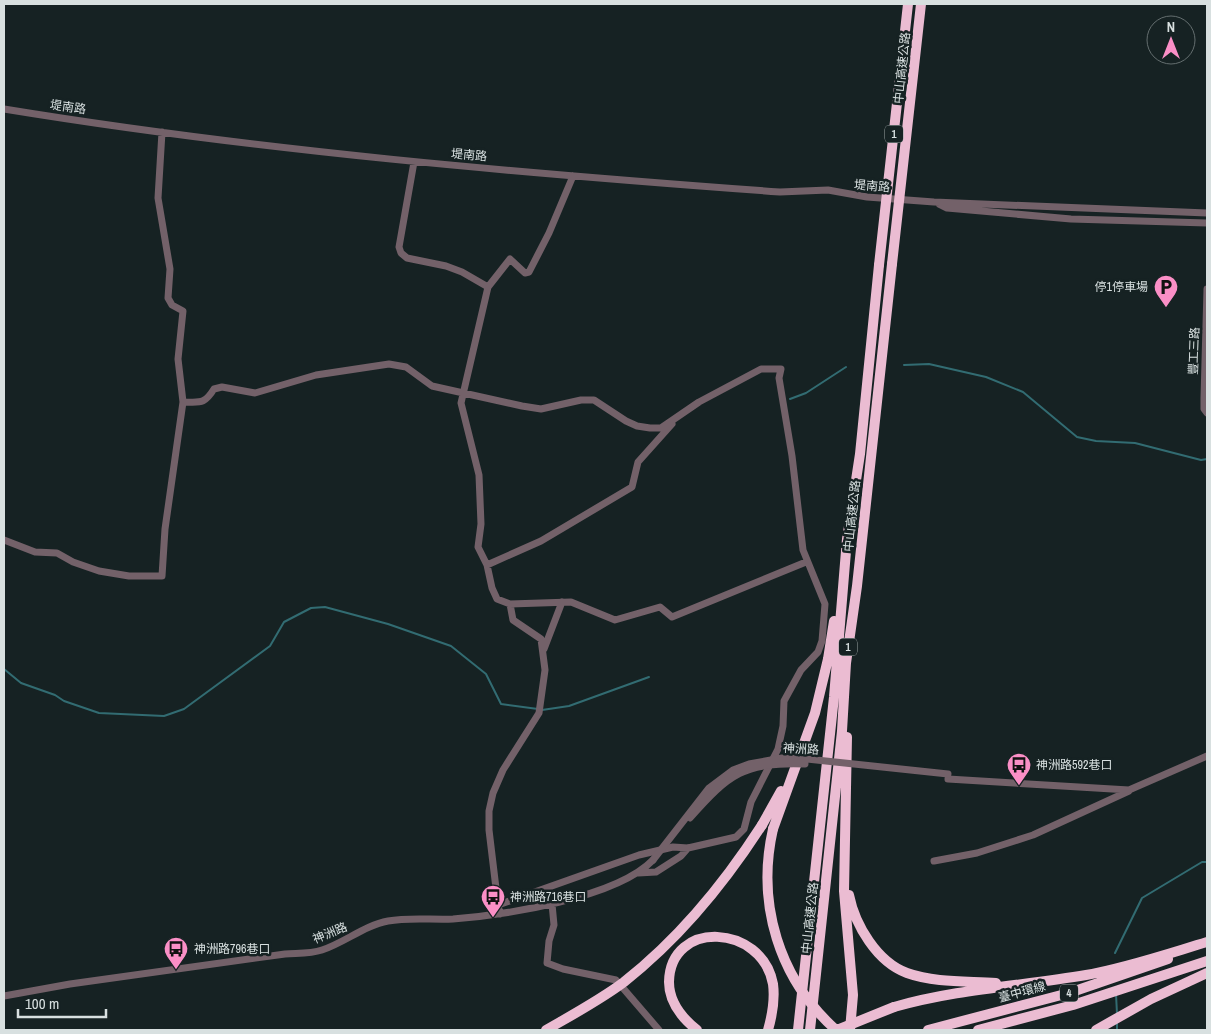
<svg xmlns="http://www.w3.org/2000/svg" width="1211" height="1034" viewBox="0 0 1211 1034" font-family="'Archivo Narrow','Noto Sans TC',sans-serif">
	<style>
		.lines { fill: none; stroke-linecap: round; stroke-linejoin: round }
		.stream { stroke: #326c72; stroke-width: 2 }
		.minor { stroke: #736169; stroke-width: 7 }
		.highway { stroke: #ebbcd2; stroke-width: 10 }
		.minor-bridge { stroke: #736169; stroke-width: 7 }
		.highway-bridge { stroke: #ebbcd2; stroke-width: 10 }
		.labels { text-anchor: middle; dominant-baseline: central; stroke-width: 5; stroke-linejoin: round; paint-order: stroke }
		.shield { fill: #162223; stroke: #9ea7a7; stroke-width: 1 }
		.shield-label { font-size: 11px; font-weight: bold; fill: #d8e0e0 }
		.street-label { font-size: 12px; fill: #d8e0e0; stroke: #162223 }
		.poi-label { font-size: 12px; fill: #d8e0e0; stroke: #162223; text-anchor: start }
	</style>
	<rect width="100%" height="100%" fill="#162223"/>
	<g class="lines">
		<!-- stream -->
		<path class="stream" d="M904 365 929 364 986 377 1023 392 1077 437 1096 441 1135 443 1201 460 1207 459
			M790 399 806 393 846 367
			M4 669 21 683 55 695 64 701 99 713 164 716 184 709 270 646 284 622 311 608 325 607 388 624 451 646 486 674 501 704 538 709
			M542 710 569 706 649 677
			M1115 953 1142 898 1202 862H1207
			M1116 994 1117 1014
			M1117 1022V1030"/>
		<!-- minor -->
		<path class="minor" d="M4 109C261 151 520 173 780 192L828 190 867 197 934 202 1207 213
			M414 162 399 247 401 253 407 258 446 266 462 272 488 287
			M573 176 549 233 529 272 525 273 510 259 488 287 461 403 479 475 481 524 478 547 487 565 492 588 497 599 510 604 571 602 615 620 660 607 672 617 806 562
			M939 204 947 208 1071 219 1207 223
			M1207 289 1204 398V409L1207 413
			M183 402C200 402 204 405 214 389L222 387 255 393 316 375 389 364 406 367 432 386 522 406 541 409 581 400H594L626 421 637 426 650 428H661L699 402 761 369H781L779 378 792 456 803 550 825 604 822 641 818 652 801 670 784 701 783 726 778 749 751 802 744 829 736 837 688 848 673 847 639 855 498 905 500 914
			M4 540 35 552 57 553 73 562 99 571 129 576H162L165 529 183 402 178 359 183 311 172 305 168 298 170 269 158 198 162 132
			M487 565 541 541 632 487 638 462 672 424
			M544 649 562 602
			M948 779 1129 790 1207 756
			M934 861 977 853 1033 835 1129 791
			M638 873 656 872 681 856 688 848
			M552 904 554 925 549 941 547 963 563 969 616 980 659 1030
			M498 905 489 830V811L493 793 503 770 539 713 545 670 541 639 513 620 510 604
			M4 996 70 984 285 954C297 953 310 954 322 950 344 943 365 925 388 921 409 917 432 920 453 919 505 915 616 898 653 860"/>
		<!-- highway -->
		<path class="highway" d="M847 737 844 891 853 995 850 1030
			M762 825 781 791
			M773 829 815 713 828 659 834 621
			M849 895C855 925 877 962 907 973 935 983 967 981 996 983
			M894 1007C957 989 1021 986 1086 975 1126 968 1167 954 1207 942
			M697 1030C682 1018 669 1003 669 982 670 919 762 924 773 984 775 999 772 1016 768 1030
			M798 1030 834 697 847 539 860 454 879 265
			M810 1030 842 731 846 663 857 586 892 264
			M928 1030 1069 993 1168 959
			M978 1030 1073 1005 1207 961
			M1096 1030 1151 999 1207 973"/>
		<!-- minor-bridge -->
		<path class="minor-bridge" d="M690 818C729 774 744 762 805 764
			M653 860 709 788 733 770 749 764 782 758 807 759 948 774"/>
		<!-- highway-bridge -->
		<path class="highway-bridge" d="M892 264 921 4
			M879 265 908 4
			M773 829C756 904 779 979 836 1030
			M546 1030C572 1015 600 1000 624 982 680 938 724 884 762 825
			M837 1030 894 1007"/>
	</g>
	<!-- icons -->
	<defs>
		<symbol id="parking-pin" viewBox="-11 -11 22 30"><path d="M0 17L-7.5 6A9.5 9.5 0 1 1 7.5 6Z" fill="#fa8fc6" stroke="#162223"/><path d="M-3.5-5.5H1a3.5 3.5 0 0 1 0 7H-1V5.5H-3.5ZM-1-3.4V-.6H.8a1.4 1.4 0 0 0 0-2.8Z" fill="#111"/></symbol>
		<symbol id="bus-pin" viewBox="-11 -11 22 30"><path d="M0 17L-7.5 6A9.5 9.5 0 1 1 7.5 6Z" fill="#fa8fc6" stroke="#162223"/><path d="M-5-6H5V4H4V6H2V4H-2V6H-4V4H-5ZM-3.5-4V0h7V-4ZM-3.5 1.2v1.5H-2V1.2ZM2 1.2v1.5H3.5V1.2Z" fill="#111"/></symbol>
	</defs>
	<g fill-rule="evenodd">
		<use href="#parking-pin" x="1152" y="273" width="28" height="38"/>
		<use href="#bus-pin" x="1005" y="751" width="28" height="38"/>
		<use href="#bus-pin" x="479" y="883" width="28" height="38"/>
		<use href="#bus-pin" x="162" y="935" width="28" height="38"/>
	</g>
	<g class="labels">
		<!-- shield labels -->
		<g class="shield">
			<rect x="885" y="125.5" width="18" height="17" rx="4"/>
			<rect x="839" y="638.5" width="18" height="17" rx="4"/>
			<rect x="1060" y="984.5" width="18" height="17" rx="4"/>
		</g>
		<g class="shield-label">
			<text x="894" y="134">1</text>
			<text x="848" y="647">1</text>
			<text x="1069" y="993">4</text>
		</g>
		<!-- street labels -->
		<g class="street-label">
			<text transform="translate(902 68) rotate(-84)">中山高速公路</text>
			<text transform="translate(68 107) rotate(8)">堤南路</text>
			<text transform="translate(469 155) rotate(5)">堤南路</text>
			<text transform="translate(872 186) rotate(5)">堤南路</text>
			<text transform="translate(1194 351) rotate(-88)">豐工三路</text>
			<text transform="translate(852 516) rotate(-84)">中山高速公路</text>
			<text transform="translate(801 749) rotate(3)">神洲路</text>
			<text transform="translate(810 918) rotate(-84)">中山高速公路</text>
			<text transform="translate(330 933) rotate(-22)">神洲路</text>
			<text transform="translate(1022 992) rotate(-15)">臺中環線</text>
		</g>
		<!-- poi labels -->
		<g class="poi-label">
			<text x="1148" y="287" text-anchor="end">停1停車場</text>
			<text x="1036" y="765">神洲路592巷口</text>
			<text x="510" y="897">神洲路716巷口</text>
			<text x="194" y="949">神洲路796巷口</text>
		</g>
	</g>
	<!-- border -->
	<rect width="1211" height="1034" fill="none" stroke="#d8e0e0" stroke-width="10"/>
	<!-- north arrow -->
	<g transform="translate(1171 40)"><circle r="24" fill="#162223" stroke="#646e6f"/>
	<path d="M0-4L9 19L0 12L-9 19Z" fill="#fa8fc6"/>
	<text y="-8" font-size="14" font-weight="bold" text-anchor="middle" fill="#d8e0e0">N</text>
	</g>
	<!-- scale -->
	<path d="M18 1009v8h88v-8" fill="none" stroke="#d8e0e0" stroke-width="2.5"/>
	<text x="25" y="1009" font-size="15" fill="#d8e0e0" stroke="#162223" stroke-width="4" paint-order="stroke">100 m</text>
</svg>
